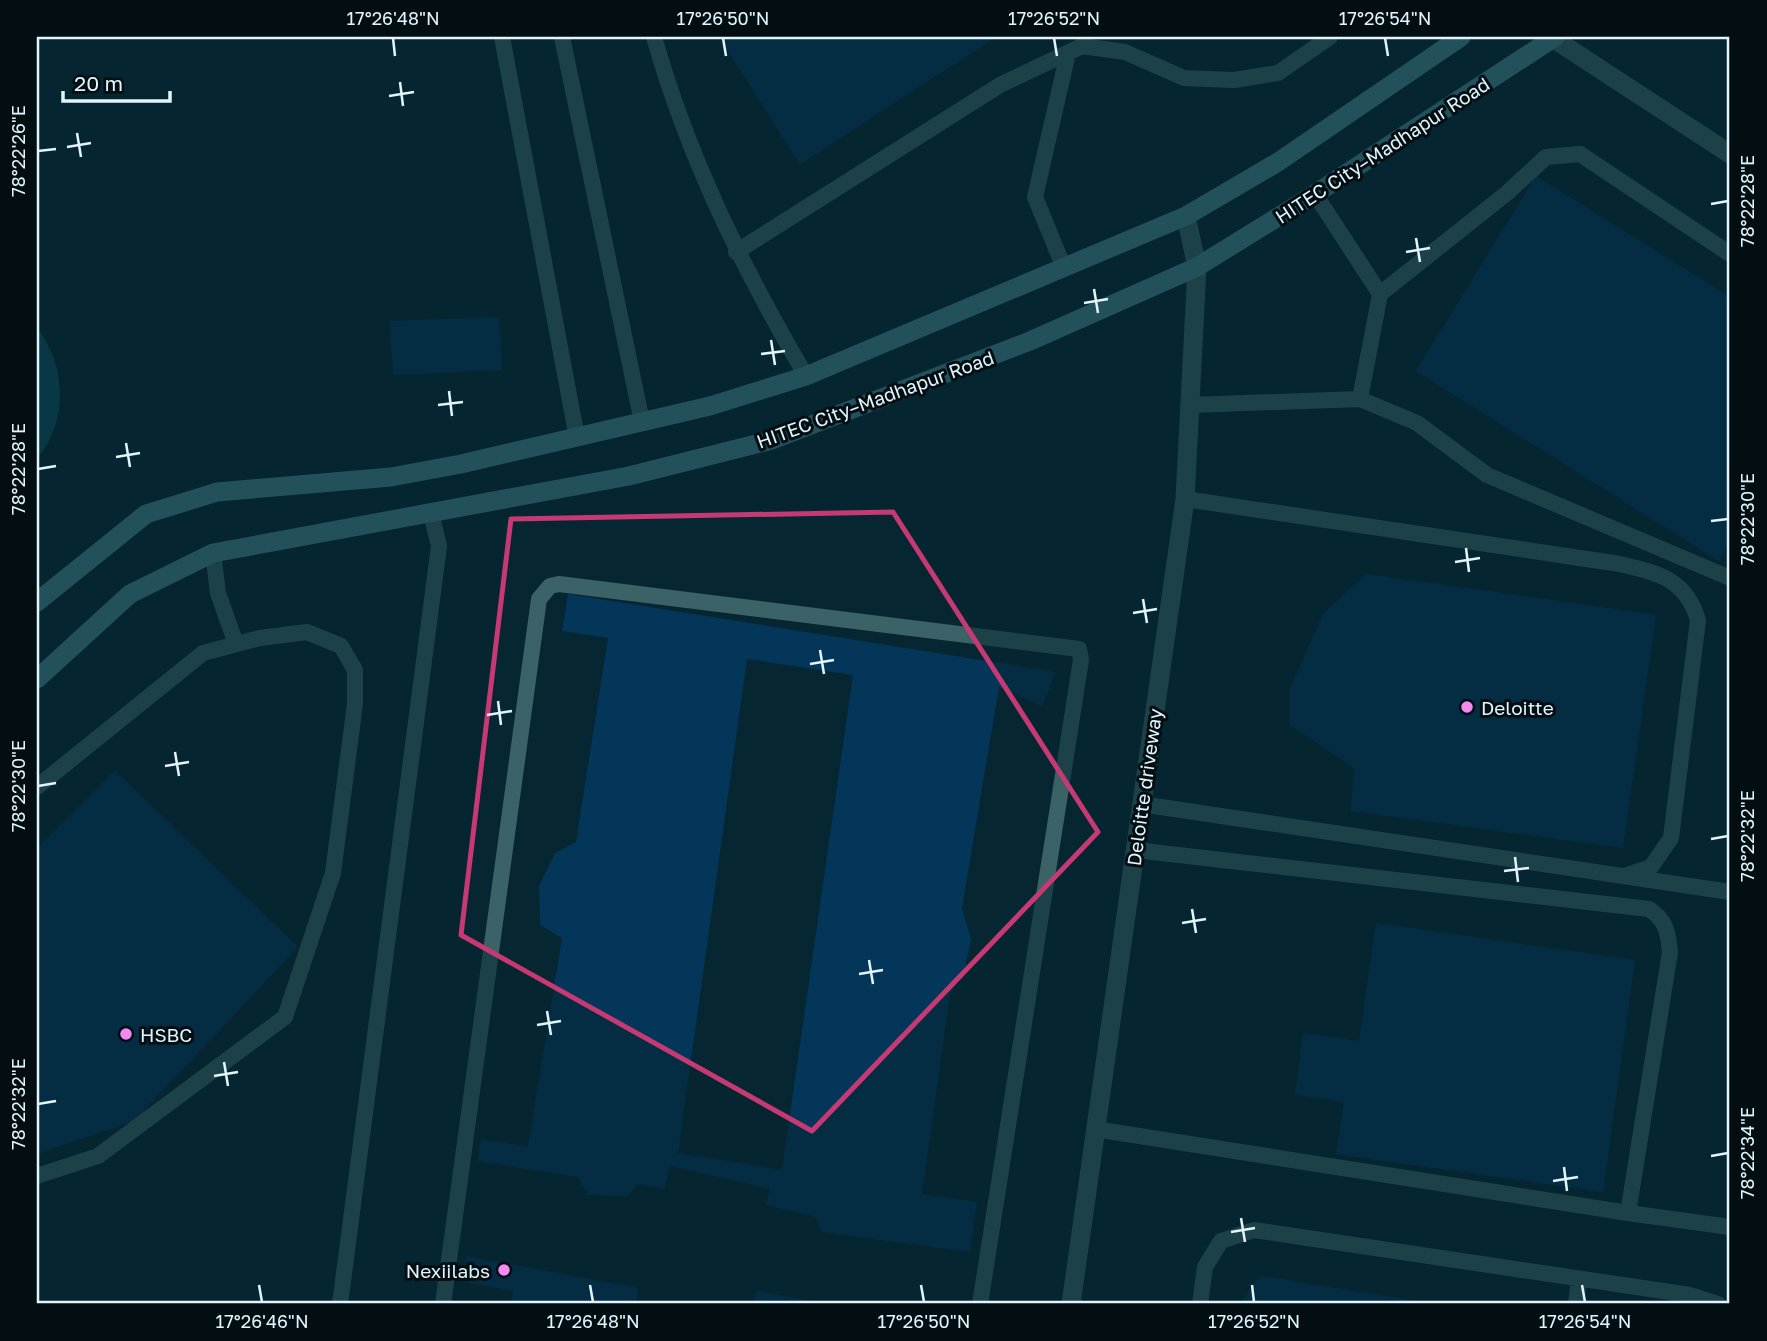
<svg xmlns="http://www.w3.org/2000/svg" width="1767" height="1341" viewBox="0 0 1767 1341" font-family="'Golos Text',sans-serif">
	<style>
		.green { fill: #0d4c61 }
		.building { fill: #04365a; fill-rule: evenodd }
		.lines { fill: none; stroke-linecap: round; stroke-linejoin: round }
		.service { stroke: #3b6367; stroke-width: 16 }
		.minor { stroke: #3b6367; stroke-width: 19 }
		.tertiary { stroke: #3b6367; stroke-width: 19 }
		.secondary { stroke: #45868e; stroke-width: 19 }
		.marked { fill: none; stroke: #c73973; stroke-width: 5; stroke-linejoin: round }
		.ticks { fill: none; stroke: #e2f4fc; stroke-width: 2.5 }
		.poi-dot { fill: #f589ef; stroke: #030e13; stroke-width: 2.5 }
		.labels { text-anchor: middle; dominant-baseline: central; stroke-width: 6; stroke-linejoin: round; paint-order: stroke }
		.street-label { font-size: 19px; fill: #e2f4fc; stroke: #030e13 }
		.poi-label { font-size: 19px; fill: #e2f4fc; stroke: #030e13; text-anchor: start }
		.neatline { fill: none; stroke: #e2f4fc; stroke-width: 2.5 }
		.ticks-label { font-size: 18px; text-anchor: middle; fill: #e2f4fc }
	</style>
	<rect width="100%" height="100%" fill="#062732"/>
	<!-- green -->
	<path class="green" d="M37 328C66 364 69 422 37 458Z"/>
	<!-- building -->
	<path class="building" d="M719 37H996L800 164Z
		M1536 176 1730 297V542L1719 561 1416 371Z
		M499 317 502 370 393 375 390 321Z
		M1366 574 1656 615 1623 848 1351 811 1354 768 1290 725V689L1323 614Z
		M568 594 1056 672 1042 706 999 687 962 908 971 939 963 976 950 994 922 1194 977 1202 970 1252 822 1232 816 1217 766 1205 770 1189 670 1166 664 1189 638 1184 628 1196 588 1195 578 1177 478 1161 481 1139 528 1147 562 938 540 925 539 886 555 853 576 842 608 638 562 631ZM747 659 853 675 782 1170 678 1153Z
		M115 771 298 947 134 1121 37 1154V848Z
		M1376 923 1635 960 1603 1192 1336 1154 1344 1102 1295 1095 1303 1033 1359 1041Z
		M466 1256 638 1288 636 1304H511L513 1291 470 1283Z
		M1260 1276 1429 1303V1304H1240Z
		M757 1291 823 1303V1304H754Z"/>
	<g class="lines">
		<!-- service -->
		<path class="service" d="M502 37 577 438
			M562 37 642 422
			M654 37C688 157 743 269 806 376
			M1315 194 1380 294 1360 399
			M736 252 1000 85 1082 46 1125 52 1184 78 1234 80 1278 73 1330 37
			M1064 268 1035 197 1068 53
			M1380 294 1507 193 1546 157 1580 154 1730 254
			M1190 405 1360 399 1417 423 1487 475 1730 578
			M1185 499 1620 564C1658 573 1686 579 1698 620L1671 838 1651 867 1627 875
			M213 553 218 593 236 644
			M37 787 203 653 260 638 307 632 341 646 355 670V704L333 873 285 1017 98 1156 37 1176
			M1141 804 1730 892
			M1095 1129 1628 1213 1670 952C1668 932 1666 920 1649 909L1135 850
			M1628 1213 1730 1227
			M340 1304 439 546 431 513
			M443 1304 539 599 550 586 559 584 1079 649 1081 660 980 1304
			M1200 1304 1205 1267 1221 1241 1254 1230 1690 1295 1718 1304
			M1576 1304 1579 1279"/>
		<!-- minor -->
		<path class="minor" d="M1551 37 1730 154"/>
		<!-- tertiary -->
		<path class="tertiary" d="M1071 1304 1185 499 1197 267 1186 216"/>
		<!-- secondary -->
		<path class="secondary" d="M37 602 146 514 217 492 391 477 461 464 710 406 806 376 1186 216 1278 162 1461 37
			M37 679 130 594 213 553 629 476 772 440 1030 341 1197 267 1315 194 1555 37"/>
	</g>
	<!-- marked area -->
	<path d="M0 0H1767V1341H0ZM893 512 1098 832 812 1131 461 935 511 519Z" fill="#062732" fill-opacity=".55" fill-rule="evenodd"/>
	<path class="marked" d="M893 512 1098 832 812 1131 461 935 511 519Z"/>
	<!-- ticks -->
	<path class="ticks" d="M393 38 395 56M723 38 726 56M1054 38 1057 56M1385 38 1388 56M400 82 403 106M389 96 414 92M77 133 81 157M67 147 91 143M38 151 56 149M1711 204 1728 201M1416 238 1420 262M1406 252 1430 248M1094 289 1098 313M1084 303 1108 299M771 340 775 365M761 354 785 351M449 391 452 416M438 405 463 402M126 443 130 467M116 457 140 453M38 469 56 466M1711 521 1728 519M1466 548 1469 572M1455 562 1480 558M1143 599 1147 623M1133 613 1157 609M820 650 824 674M810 664 834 660M498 701 501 725M487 715 512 711M175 752 179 776M165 766 189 762M38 786 56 783M1711 839 1728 836M1515 857 1518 882M1504 871 1529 868M1192 909 1196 933M1182 923 1206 919M869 960 873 984M859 974 883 970M547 1011 551 1035M537 1025 561 1021M224 1062 228 1086M214 1076 238 1072M38 1104 56 1101M1711 1156 1728 1153M1564 1167 1567 1191M1553 1181 1578 1177M1241 1218 1245 1242M1231 1232 1255 1228M259 1285 262 1302M590 1285 593 1302M921 1285 924 1302M1252 1285 1254 1302M1582 1285 1585 1302"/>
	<!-- markers -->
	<g class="poi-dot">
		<circle cx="1467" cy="707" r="7"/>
		<circle cx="126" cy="1034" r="7"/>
		<circle cx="504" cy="1270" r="7"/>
	</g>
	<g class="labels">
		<!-- street labels -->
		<g class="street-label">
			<text transform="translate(1382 150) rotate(-33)">HITEC City–Madhapur Road</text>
			<text transform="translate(875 399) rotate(-20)">HITEC City–Madhapur Road</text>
			<text transform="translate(1144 787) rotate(-82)">Deloitte driveway</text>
		</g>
		<!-- poi labels -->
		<g class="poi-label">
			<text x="1481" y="707">Deloitte</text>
			<text x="140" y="1034">HSBC</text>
			<text x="490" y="1270" text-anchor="end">Nexiilabs</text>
		</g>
	</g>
	<!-- border -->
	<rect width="1767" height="1341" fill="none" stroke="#030e13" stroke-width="77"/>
	<!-- scale -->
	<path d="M63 91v10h107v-10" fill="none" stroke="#e2f4fc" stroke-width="3.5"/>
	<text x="74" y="91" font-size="21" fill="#e2f4fc" stroke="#030e13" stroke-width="5" paint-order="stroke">20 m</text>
	<rect x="38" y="38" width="1690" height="1264" class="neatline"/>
	<g class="ticks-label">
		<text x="393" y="25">17°26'48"N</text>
		<text x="723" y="25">17°26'50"N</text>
		<text x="1054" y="25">17°26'52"N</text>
		<text x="1385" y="25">17°26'54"N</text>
		<text transform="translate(19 151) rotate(-90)" y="6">78°22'26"E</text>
		<text transform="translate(1748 201) rotate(-90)" y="6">78°22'28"E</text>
		<text transform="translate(19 469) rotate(-90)" y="6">78°22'28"E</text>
		<text transform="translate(1748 519) rotate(-90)" y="6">78°22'30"E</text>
		<text transform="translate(19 786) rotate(-90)" y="6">78°22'30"E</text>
		<text transform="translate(1748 836) rotate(-90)" y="6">78°22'32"E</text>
		<text transform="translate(19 1104) rotate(-90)" y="6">78°22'32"E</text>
		<text transform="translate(1748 1153) rotate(-90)" y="6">78°22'34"E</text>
		<text x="262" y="1328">17°26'46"N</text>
		<text x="593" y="1328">17°26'48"N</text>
		<text x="924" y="1328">17°26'50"N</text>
		<text x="1254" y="1328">17°26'52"N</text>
		<text x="1585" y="1328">17°26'54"N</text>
	</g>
</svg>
